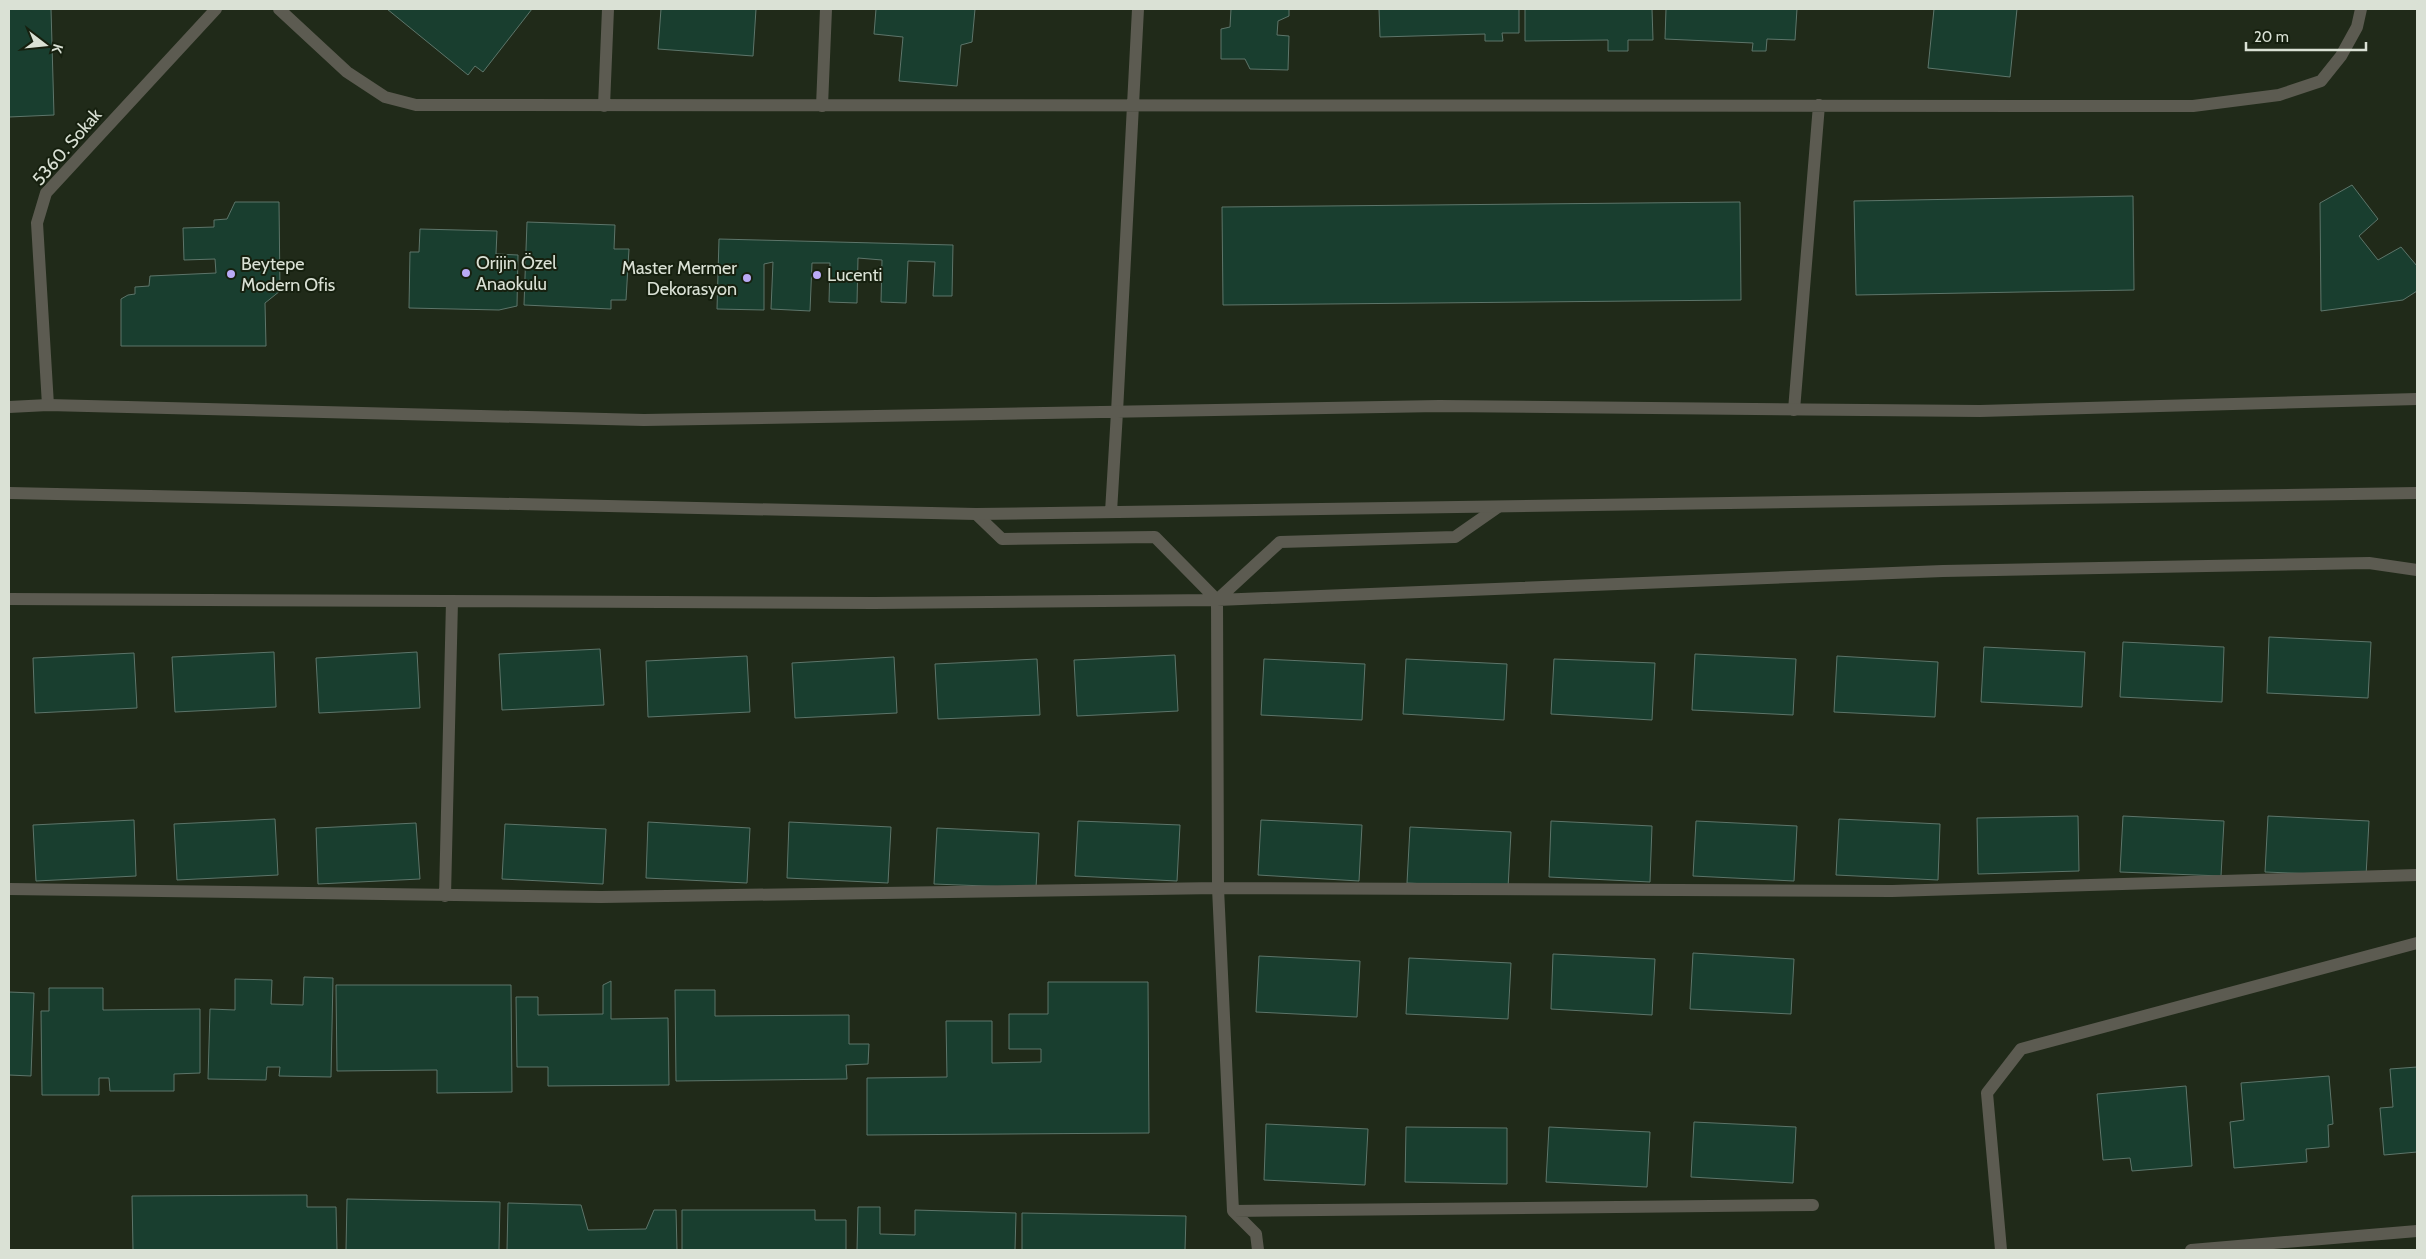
<svg xmlns="http://www.w3.org/2000/svg" width="2426" height="1259" viewBox="0 0 2426 1259" font-family="Cabin,sans-serif">
	<style>
		.building { fill: #193e2f; stroke: #5d756a }
		.lines { fill: none; stroke-linecap: round; stroke-linejoin: round }
		.service { stroke: #5c5b51; stroke-width: 12 }
		.minor { stroke: #5c5b51; stroke-width: 12 }
		.tertiary { stroke: #5c5b51; stroke-width: 12 }
		.poi-dot { fill: #baaaf6; stroke: #16200f; stroke-width: 2 }
		.labels { text-anchor: middle; dominant-baseline: central; stroke-width: 4; stroke-linejoin: round; paint-order: stroke }
		.street-label { font-size: 18px; fill: #dae1d5; stroke: #16200f }
		.poi-label { font-size: 18px; fill: #dae1d5; stroke: #16200f; text-anchor: start }
	</style>
	<rect width="100%" height="100%" fill="#202a19"/>
	<!-- building -->
	<path class="building" d="M9 9H51L54 115 9 117Z
		M387 9H532L483 72 475 66 468 75Z
		M661 9H756L753 56 658 49Z
		M876 9H975L972 42 961 45 957 86 899 81 903 37 874 34Z
		M1231 9H1289V16L1278 21 1277 35 1289 36 1288 70 1250 69 1245 59H1221V29L1230 27Z
		M1379 9H1519V33H1502L1503 41H1485V34L1380 37Z
		M1525 9H1652L1653 40H1628V51H1608V40L1525 41Z
		M1666 9H1797L1795 40 1767 39 1766 51H1752L1753 43 1665 39Z
		M1934 9H2017L2010 77 1928 68Z
		M2352 185 2378 219 2359 236 2378 260 2401 247 2417 266V291L2403 300 2321 311 2320 203Z
		M2133 196 2134 290 1856 295 1854 201Z
		M235 202H279L280 291 265 303 266 346H121V299L128 295 135 294V287L149 286 150 276 216 273 215 259 184 260 183 228 214 227V220L227 219Z
		M1740 202 1741 300 1223 305 1222 207Z
		M527 222 615 225 614 249H629L626 300H611V309L524 305Z
		M420 229 497 231 496 254 518 255 517 306 499 310 409 308 410 252H419Z
		M719 239 953 245 952 296H933L935 262 908 261 906 303 881 302 882 260 858 258 857 303 829 302 830 263H812L810 311 771 309 773 262 764 264V310L717 309Z
		M2269 637 2371 642 2368 698 2267 693Z
		M2123 642 2224 647 2222 702 2120 697Z
		M1984 647 2085 652 2082 707 1981 702Z
		M600 649 604 705 502 710 499 654Z
		M274 652 276 707 175 712 172 657Z
		M417 652 420 708 319 713 316 658Z
		M134 653 137 708 35 713 33 658Z
		M1695 654 1796 659 1793 715 1692 710Z
		M1175 655 1178 711 1077 716 1074 660Z
		M747 656 750 712 648 717 646 661Z
		M1837 656 1938 662 1935 717 1834 712Z
		M894 657 897 713 795 718 792 663Z
		M1037 659 1040 715 938 719 935 664Z
		M1264 659 1365 664 1362 720 1261 715Z
		M1406 659 1507 664 1504 720 1403 714Z
		M1554 659 1655 663 1652 720 1551 714Z
		M2078 816 2079 871 1978 874 1977 818Z
		M2123 816 2224 821 2221 876 2120 872Z
		M2268 816 2369 821 2366 876 2265 872Z
		M275 819 278 875 177 880 174 824Z
		M1839 819 1940 824 1938 880 1836 875Z
		M134 820 136 876 36 881 33 825Z
		M1261 820 1362 825 1359 881 1258 875Z
		M1078 821 1180 825 1177 881 1075 876Z
		M1551 821 1652 826 1650 882 1549 877Z
		M1696 821 1797 826 1794 881 1693 876Z
		M648 822 750 828 747 883 646 878Z
		M789 822 891 827 888 883 787 878Z
		M416 823 420 879 318 884 316 828Z
		M505 824 606 829 603 884 502 879Z
		M1410 827 1511 832 1508 888 1407 883Z
		M937 828 1039 833 1036 888 934 884Z
		M1693 953 1794 959 1791 1014 1690 1009Z
		M1553 954 1655 959 1652 1015 1551 1009Z
		M1259 956 1360 961 1357 1017 1256 1012Z
		M1409 958 1511 963 1508 1019 1406 1014Z
		M304 977 333 978 331 1077 279 1076 280 1067H267L266 1080 208 1079 210 1009 235 1010V979L272 980 271 1004 303 1005Z
		M611 981V1019L668 1018 669 1085 548 1086V1067H517L516 997H538V1015L603 1014V985Z
		M1048 982H1148L1149 1133 867 1135V1078L947 1077 946 1021H992V1063L1041 1062V1049H1009V1014H1048Z
		M336 985H511L512 1092 437 1093V1070L337 1071Z
		M49 988H103V1010L200 1009V1073L174 1074V1091H110L109 1078H99V1095H42L41 1011H49Z
		M675 990H715V1016L849 1015V1044H869L868 1064 846 1065 847 1079 676 1081Z
		M9 992 34 993 31 1076 9 1075V1089Z
		M2417 1067V1152L2384 1155 2380 1108 2393 1107 2390 1069Z
		M2329 1076 2333 1124 2328 1125 2329 1147 2306 1149 2307 1162 2234 1168 2230 1122 2244 1120 2241 1083Z
		M2186 1086 2192 1166 2132 1171 2130 1158 2103 1160 2097 1094Z
		M1694 1122 1796 1127 1793 1183 1691 1177Z
		M1266 1124 1368 1129 1365 1185 1264 1180Z
		M1406 1127 1507 1128V1184L1405 1182Z
		M1549 1127 1650 1132 1647 1187 1546 1182Z
		M307 1195V1207H336L337 1250H133L132 1196Z
		M347 1199 500 1202 499 1250H346Z
		M508 1203 581 1205 588 1230 646 1229 654 1210H676L677 1250H507Z
		M858 1207H880V1234L915 1235V1210L1016 1213 1015 1250H857Z
		M682 1210H815V1220H846V1250H682Z
		M1022 1213 1186 1216 1185 1250H1022Z"/>
	<g class="lines">
		<!-- service -->
		<path class="service" d="M822 106 826 9"/>
		<!-- minor -->
		<path class="minor" d="M279 9 347 72 385 97 416 105 2193 106 2279 95 2321 81 2341 56 2357 27 2361 9
			M604 106 608 9
			M48 405 37 223 46 193 216 9
			M1794 410 1819 105
			M1117 412 1138 9
			M976 514 1002 539 1155 537 1217 600 1218 888 1233 1211 1256 1234 1258 1250
			M9 599 874 603 1217 600 1943 571 2369 563 2417 570
			M1217 600 1280 542 1455 537 1498 507
			M9 889 601 897 1218 888 1892 891 2417 875
			M445 896 452 601
			M1233 1211 1813 1205
			M2001 1250 1987 1093 2021 1049 2417 943
			M2191 1250 2417 1231"/>
		<!-- tertiary -->
		<path class="tertiary" d="M9 407 48 405 644 420 1439 406 1980 411 2417 399
			M9 493 976 514 2417 493
			M1111 512 1117 412"/>
	</g>
	<!-- markers -->
	<g class="poi-dot">
		<circle cx="466" cy="273" r="5"/>
		<circle cx="231" cy="274" r="5"/>
		<circle cx="817" cy="275" r="5"/>
		<circle cx="747" cy="278" r="5"/>
	</g>
	<g class="labels">
		<!-- street labels -->
		<g class="street-label">
			<text transform="translate(67 147) rotate(-49)">5360. Sokak</text>
		</g>
		<!-- poi labels -->
		<g class="poi-label">
			<text x="476" y="263">Orijin Özel<tspan x="476" dy="21">Anaokulu</tspan></text>
			<text x="241" y="264">Beytepe<tspan x="241" dy="21">Modern Ofis</tspan></text>
			<text x="737" y="268" text-anchor="end">Master Mermer<tspan x="737" dy="21">Dekorasyon</tspan></text>
			<text x="827" y="275">Lucenti</text>
		</g>
	</g>
	<!-- border -->
	<rect width="2426" height="1259" fill="none" stroke="#dae1d5" stroke-width="20"/>
	<!-- north arrow -->
	<g transform="translate(45 45) rotate(106)" stroke="#16200f" stroke-width="4" paint-order="stroke">
	<path d="M0-4L9 19L0 12L-9 19Z" fill="#dae1d5"/>
	<text y="-8" font-size="14" font-weight="bold" text-anchor="middle" fill="#dae1d5">K</text>
	</g>
	<!-- scale -->
	<path d="M2246 42v8h120v-8" fill="none" stroke="#dae1d5" stroke-width="2.5"/>
	<text x="2254" y="42" font-size="15" fill="#dae1d5" stroke="#16200f" stroke-width="4" paint-order="stroke">20 m</text>
</svg>
